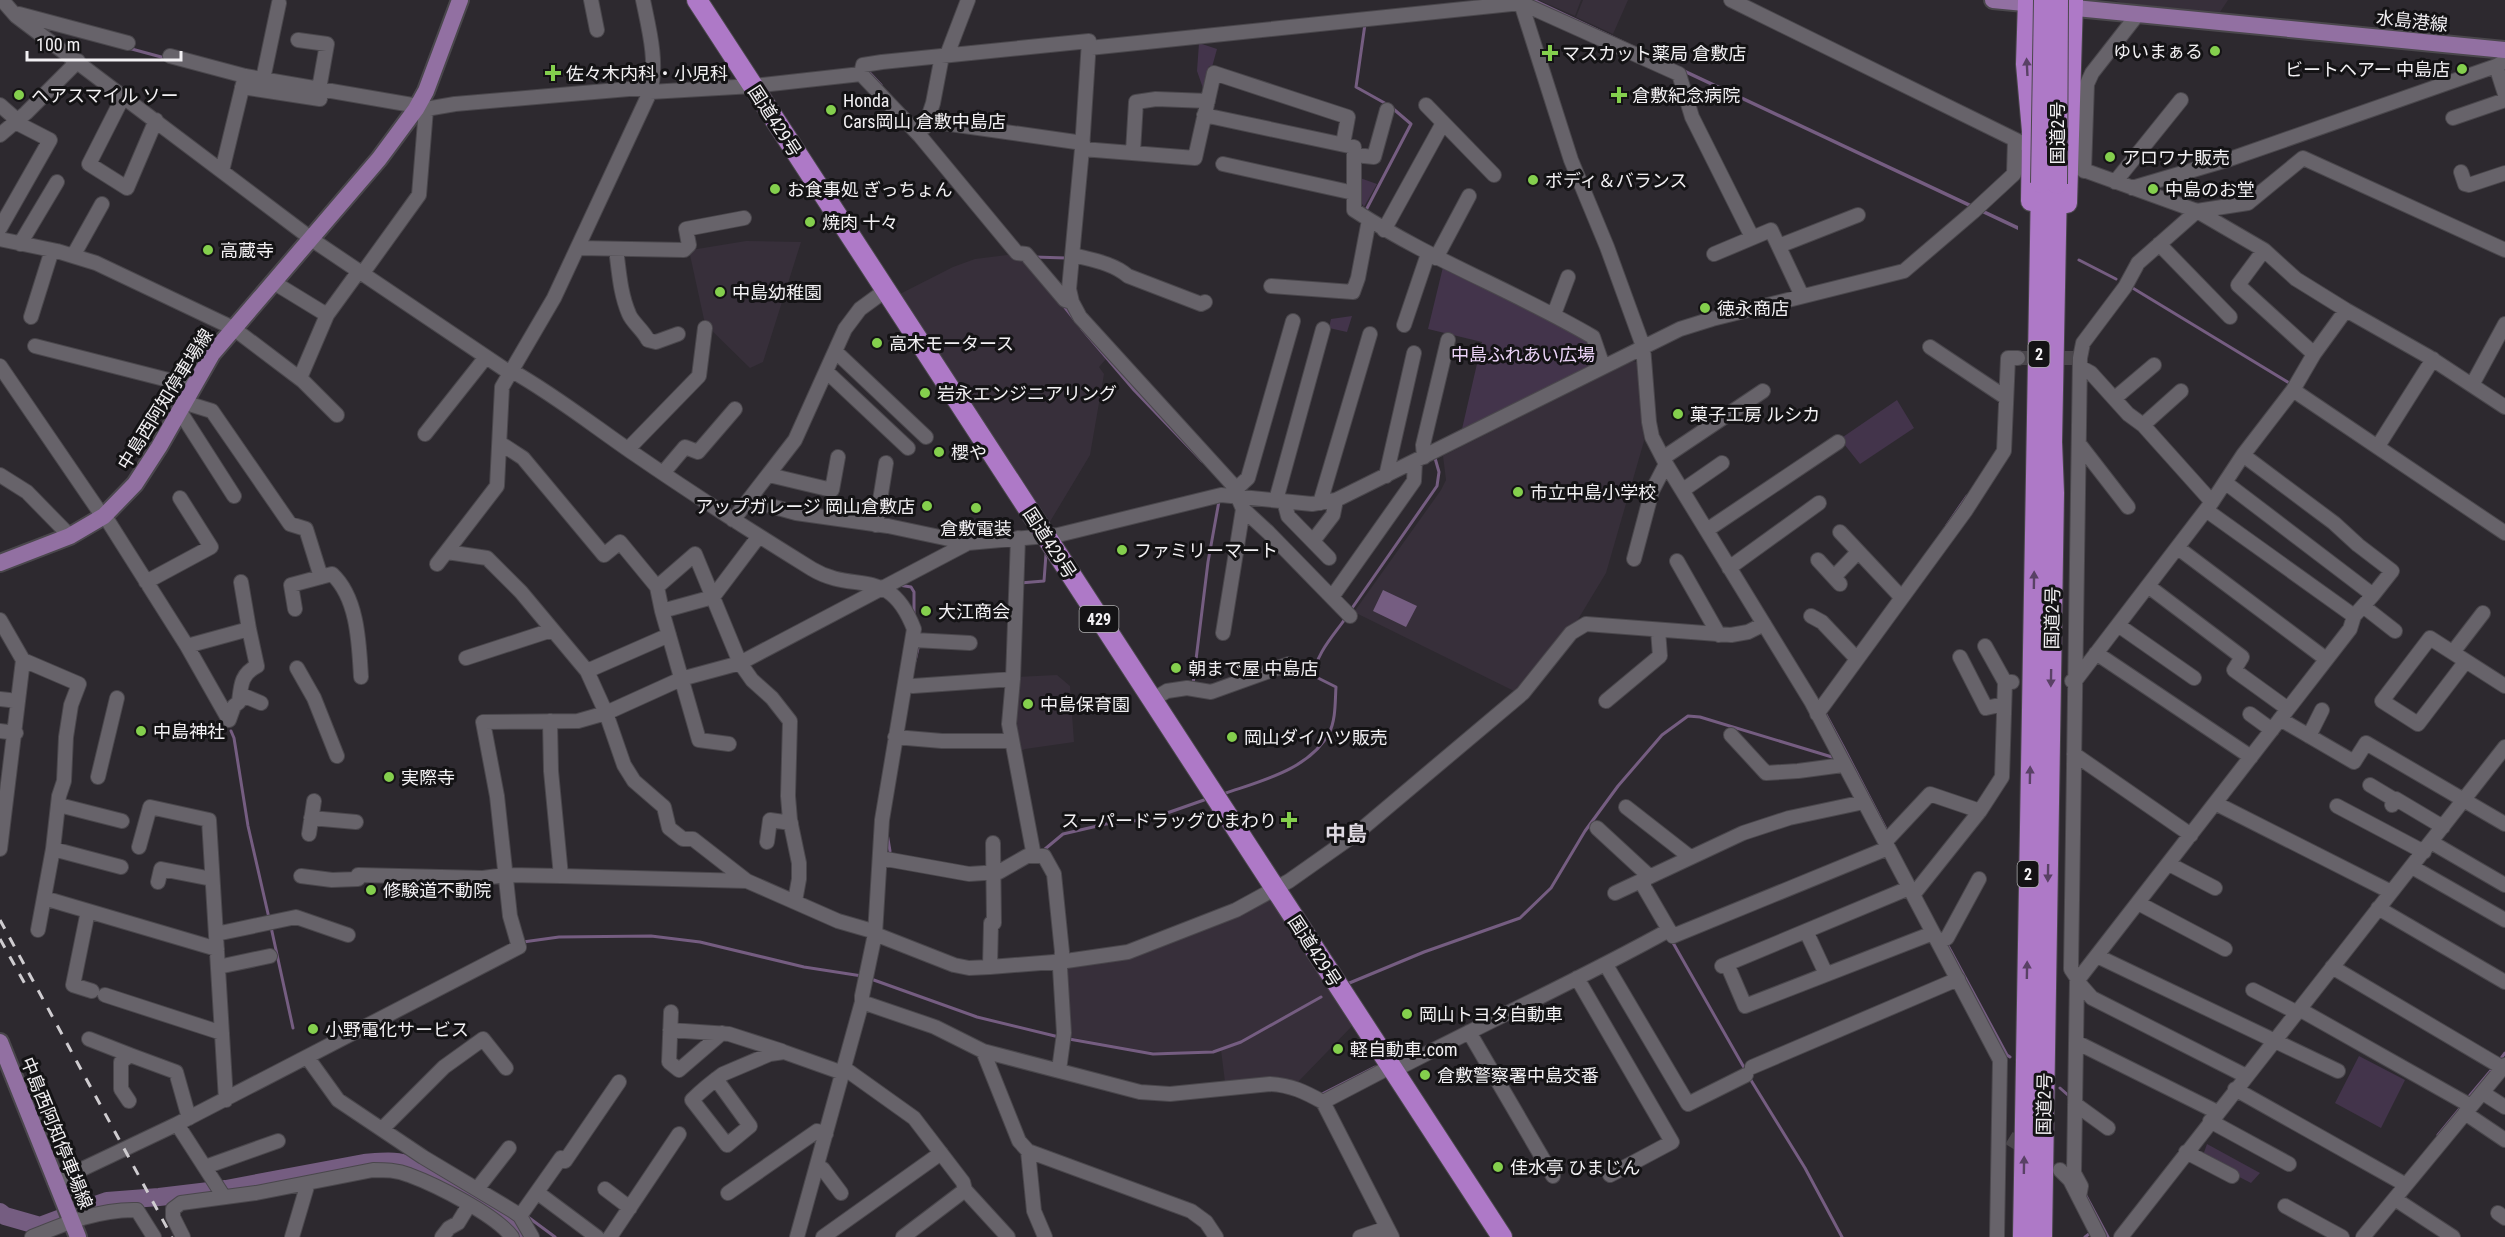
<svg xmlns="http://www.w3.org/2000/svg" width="2505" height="1237" viewBox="0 0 2505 1237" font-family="'Roboto Condensed','Noto Sans JP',sans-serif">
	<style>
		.built { fill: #372f3a }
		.green { fill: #43344b }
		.water { fill: #755d81 }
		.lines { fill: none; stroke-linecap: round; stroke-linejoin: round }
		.stream { stroke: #755d81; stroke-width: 3 }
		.river { stroke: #755d81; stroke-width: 18 }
		.minor-tunnel { stroke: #4b474c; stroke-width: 14; stroke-dasharray: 14 7; stroke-linecap: butt }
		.minor-casing { stroke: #4a474c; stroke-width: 16 }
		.major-casing { stroke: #4a474c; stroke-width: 20 }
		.highway-casing { stroke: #4a474c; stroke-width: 22 }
		.minor { stroke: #67636a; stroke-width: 14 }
		.major { stroke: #9270a2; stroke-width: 16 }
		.highway { stroke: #ae79c7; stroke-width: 20 }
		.rail { stroke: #cfccd0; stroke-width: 3; stroke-dasharray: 10 10; stroke-linecap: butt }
		.highway-bridge-casing { stroke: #4a474c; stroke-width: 22; stroke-linecap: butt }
		.highway-bridge { stroke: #ae79c7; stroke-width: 20 }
		.oneway { fill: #594165 }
		.poi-dot { fill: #84cf4d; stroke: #141315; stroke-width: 2 }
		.labels { text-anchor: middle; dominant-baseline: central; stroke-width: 6; stroke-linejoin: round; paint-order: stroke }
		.shield { fill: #141315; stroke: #afaeb0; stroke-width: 1.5 }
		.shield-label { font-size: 16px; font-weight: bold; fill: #f2f0f3 }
		.street-label { font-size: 18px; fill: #f2f0f3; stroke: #141315 }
		.poi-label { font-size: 18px; fill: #f2f0f3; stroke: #141315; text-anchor: start }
		.park-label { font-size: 18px; fill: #ecd4f9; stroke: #141315 }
		.quarter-label { font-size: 21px; font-weight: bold; fill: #ded9e1; stroke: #141315 }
	</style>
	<rect width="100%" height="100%" fill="#2d292f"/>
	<!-- built -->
	<path class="built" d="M1539 0H1581L1575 16Z
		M1583 0H1628L1613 34 1576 17Z
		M2112 0H2228L2220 12 2123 3Z
		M746 241 801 242 763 362 750 368 705 324 690 255 691 250Z
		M1007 255 1021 256 1106 359 1099 367 1104 374 1090 455 1048 525 894 297 953 267 975 259Z
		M1633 361 1639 363 1644 441 1606 573 1577 621 1545 664 1539 665 1514 691 1354 612 1441 490 1446 480 1443 456Z
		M1057 675 1070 686 1074 742 1025 749 1015 754 1016 677Z
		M1270 896 1354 1024 1297 1083 1225 1082 1221 1050 1183 1053 1144 1051 1069 1037 1065 965 1122 959Z"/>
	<!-- green -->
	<path class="green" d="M1199 43 1217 49 1212 67 1209 66 1204 91 1197 71Z
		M1360 178 1377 184 1364 207 1359 199Z
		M1443 267 1589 340 1596 360 1593 367 1462 429 1482 342 1428 329Z
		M1352 316 1347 332 1329 328 1331 319Z
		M1897 400 1914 428 1860 464 1840 439Z
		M2359 1056 2405 1080 2381 1128 2335 1103Z
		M2207 1144 2260 1173 2251 1183 2202 1158Z"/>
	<!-- water -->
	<path class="water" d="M1529 0H1537L2018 226V230Z
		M1383 590 1417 606 1406 627 1373 611Z"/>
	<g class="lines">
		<!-- stream -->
		<path class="stream" d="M128 48 165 58
			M867 70 881 85
			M1365 212 1411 124 1390 106 1356 87 1365 24
			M1034 257 1066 258
			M2079 260 2116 279
			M2131 287 2291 384
			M1063 305 1074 319
			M1082 329 1134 390 1202 461
			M1947 525 1967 496
			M1020 583 1044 581 1046 554
			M899 585 911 587 914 592V615
			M1350 611 1437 486 1439 472 1435 458
			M915 661 919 644
			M1193 684 1208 562 1219 501
			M1824 711 1845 750
			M231 731 234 738 248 826 269 918
			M1843 751 1845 750 1888 833
			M1226 793C1261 781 1310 769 1329 733 1336 720 1335 701 1336 687L1314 676C1315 655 1333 636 1345 619
			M887 833 890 851
			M1047 852 1045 849 1063 834 1106 824 1150 819 1204 800
			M271 927 293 1028
			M1672 941 1746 1071
			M523 942 559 937 651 936 700 942 804 967 862 976
			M1946 942 2007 1055 2010 1057
			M871 979 977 1017 1059 1037
			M1347 984 1424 952 1520 918 1551 888 1585 831 1618 786 1662 735 1688 716 1700 717 1832 757 1835 756
			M1069 1039 1153 1054 1213 1052 1241 1042 1321 997
			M1397 1061 1410 1055
			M2499 1061 2505 1053
			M1749 1077 1805 1168 1842 1237
			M2060 1088 2069 1096V1098
			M1320 1095 1375 1067
			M2466 1100 2493 1068
			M2438 1135 2462 1106
			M2085 1194 2108 1237
			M528 1217 555 1237
			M2085 1237 2093 1231"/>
		<!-- river -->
		<path class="river" d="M0 1212 5 1216 40 1226 64 1217
			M76 1212 107 1201 159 1197 226 1189 364 1163C378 1162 394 1160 406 1164 428 1170 499 1206 514 1221 518 1225 521 1232 523 1237"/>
		<!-- minor-tunnel -->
		<path class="minor-tunnel" d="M2018 358H2074
			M2009 1138 2030 1151"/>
		<defs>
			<path id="minor" d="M2 0 16 16 317 243 510 373
				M591 0 597 30
				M1520 0 1571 160 1607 247 1643 346 1649 422 1652 437 1666 464 1811 701 2000 1060 1997 1237
				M1731 0 2022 143
				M19 14 128 43
				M298 40 327 44 319 89
				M1089 48 1521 3 1679 74 1692 117 1752 237
				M947 55 968 0
				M170 56 245 76 418 106 426 109 419 195 362 274
				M2496 66 2505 94
				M861 74 863 65 882 62 1089 41 1082 149 1069 289 1072 302 1080 317 1232 484 1243 509 1268 532 1350 616
				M861 74 920 136 1017 253 1026 254 1065 300 1072 302
				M263 79 279 3
				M242 87 320 99
				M650 92 753 86 861 74
				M124 95 89 164 127 188 156 120
				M0 105 17 120
				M1426 105 1494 175
				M426 109 455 104 652 87
				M1204 115 1354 147V210C1430 260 1515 291 1593 337L1603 366
				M2453 118 2505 100
				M929 121 1083 143
				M925 127 933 103 942 56
				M0 135 26 113 78 61
				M1082 149 1195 158 1214 73 1348 117 1343 144
				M1133 152 1136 102 1156 99 1208 101
				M1355 155 1374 157 1387 110
				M1223 164 1354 193
				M2078 168 2197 211 2264 250 2296 279 2346 310 2429 357 2505 407
				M222 171 245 76
				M2084 171 2087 84 2092 73 2138 14
				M2461 172 2465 184 2469 185 2505 173
				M2115 182 2181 100
				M2132 188 2230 159 2496 66 2505 61
				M0 228 50 140 15 122
				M1384 230 1443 123
				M0 239 57 251 96 263 233 328 303 381 337 415
				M20 244 57 182
				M2159 244 2230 317
				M1779 246 1858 215
				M579 248 684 250 689 245 686 229 744 218
				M616 249C619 271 620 293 629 314 632 322 643 330 648 340L656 342 678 334
				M2264 250 2238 285 2314 354
				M1714 254 1771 230 1802 296
				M1073 255C1092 260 1113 263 1128 276L1201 304 1205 302
				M73 256 102 204
				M1436 258 1469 196
				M273 282 327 315
				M1271 286 1353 292 1358 278 1369 220
				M1554 314 1568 277
				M31 317 52 250
				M1404 325 1428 254
				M35 346 192 386
				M1930 347 2005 397
				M835 351 926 437
				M0 366 99 511 108 521 187 646 229 720
				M2080 367 2091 373 2128 414 2143 425
				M512 371C555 395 595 427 636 455 694 495 752 532 812 569 855 595 889 564 914 629L882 820 875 934 862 996V1002L797 1237
				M826 371 908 448
				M300 378 327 315 359 271
				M2472 385 2505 324
				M2293 390 2505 533
				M2181 391 2143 425 2212 502
				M2115 398 2154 365
				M183 402 212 411 290 524 306 529 321 577
				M179 410 234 496
				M425 434 486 357
				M500 443 523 458 604 555 620 542 657 587 662 611 699 740 729 744
				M2080 445 2128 507
				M2378 446 2433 359
				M628 449 699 376 705 328
				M2243 455 2334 523 2358 545 2392 571 2373 595
				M1424 457 1423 445 1448 340
				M1663 458 1763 391
				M663 473 685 447 698 452 735 409
				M0 475 27 492 70 536
				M769 475 832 490 838 457
				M1386 476 1414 353
				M1235 490 1248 478 1293 321
				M1683 490 1722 463
				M749 500 796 513 888 526 968 543
				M1276 500 1323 329
				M1284 501 1288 516 1329 558
				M1320 503 1370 334
				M2206 510 2354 616 2373 595 2226 483
				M733 520 795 440 845 329 860 309 886 290
				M876 525 886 463
				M1707 530 1838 442
				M1840 532 1902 598
				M1018 538 1013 679 1009 724 1034 856
				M1313 541 1333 515 1336 500
				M2178 548 2326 659
				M447 552 487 558 521 592 587 671 606 713 624 765 634 781 664 807 669 828 683 839H693L747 881
				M1634 559 1652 491 1666 464
				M1818 560 1840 584
				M1677 561 1719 635
				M437 564 497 486 502 387 554 298 650 92C658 63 649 29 643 0
				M1729 568 1819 503
				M1834 577 1858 552
				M146 582 211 547 180 498
				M2148 586 2242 657 2234 670 2288 709
				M657 587 695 554 740 663 752 680 772 698 790 721 788 796 790 820 799 863V879L795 901
				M1332 597 1414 481 1415 462
				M2363 606 2395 631
				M295 609 291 585 332 574C358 598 359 644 361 677
				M662 611 713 597 759 536
				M1811 616 1822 622 1857 659
				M0 620 23 660 0 849
				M2118 625 2194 678
				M1223 633 1243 509
				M914 640 970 643
				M187 646 249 629
				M1985 646 2005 682
				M2453 652 2483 613
				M2096 653 2251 757
				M1960 657 1986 708 2004 704
				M466 658 552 630
				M23 660 79 684 71 705 66 737 64 781 59 796 53 849 38 930
				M2466 661 2418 724 2382 701 2430 638C2455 654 2480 670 2505 686
				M297 668 314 698 337 756
				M587 671 669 635
				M2072 681H2075L2212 502 2243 455 2293 390 2314 354 2346 310
				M906 684 913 686 1013 679
				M240 694 261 703
				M0 699 18 701
				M1152 700 1167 691 1187 688 1211 692 1289 664
				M1606 701 1660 656 1658 630
				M1817 714 1966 510 2004 451 2008 358H2018
				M2250 714 2272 730
				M2280 719 2354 762 2366 743 2505 824
				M229 720 234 706 239 702C241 685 241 674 257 666L249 629 241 582
				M550 721 551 771 561 876
				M0 731 16 733
				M1731 735 1766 773 1798 771 1843 765
				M2309 736 2322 710
				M895 737 942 741H1010
				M2074 754 2191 835
				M98 777 117 698
				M2370 785 2395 800
				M2215 803 2391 892
				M59 805 122 821
				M2392 805 2396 799 2443 827
				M2337 806 2424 852
				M1626 807 1690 857
				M311 818 356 822
				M1597 828 1649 876
				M309 834 314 801
				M767 842 770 820 791 823
				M1885 842 1930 794 1980 811
				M2431 842 2505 885
				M139 847 150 807 209 820 226 1100
				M53 849 121 867
				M880 858 969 874 999 872 1027 856H1044L1054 874 1062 952 1060 968 1064 1033 1059 1070
				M2169 864 2215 888
				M2412 867 2505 920
				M358 875 483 878 506 875 561 876 747 881 838 921 876 932
				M301 876 332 880 358 879
				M1644 880V887L1669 930
				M158 882 161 869 212 879
				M1615 893 1743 833 1789 818 1864 802
				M1913 895 1980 811 2002 777 2005 682H2012
				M44 898 217 949
				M2138 903 2225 949
				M2378 908 2505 982
				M88 911 73 985 92 991
				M1806 931 1826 974
				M216 934 296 917 348 935
				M875 934 954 965 969 968 990 967 1066 961 1128 952 1236 910 1289 881 1357 833 1523 693 1571 633 1586 624 1731 635 1748 632 1764 624
				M1938 942 1947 938 1979 879
				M2097 956 2338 1071
				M1727 964 1745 1006 1933 933
				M1606 965 1688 1104 1746 1075
				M1722 966 1909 888
				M218 967 270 956
				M990 967 991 923H994L993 843
				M2332 967 2503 1068
				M1577 978 1672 1142 1610 1175
				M2253 990 2296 1012
				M105 995 222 1033
				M862 1002 935 1027 983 1051 1140 1092 1170 1094 1270 1084C1291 1085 1305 1092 1323 1102L1390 1067
				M2299 1009 2471 1106
				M671 1012 669 1062 679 1070 722 1033
				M670 1030 729 1034 782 1051
				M1469 1032 1553 1176
				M89 1039 130 1055
				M2076 1042 2217 1112
				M983 1051 1019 1141 1028 1151 1191 1211 1206 1222 1216 1237
				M307 1057 338 1100 423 1157 513 1211 520 1216 532 1237
				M1752 1067 1958 979
				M844 1068 914 1118 963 1182 965 1190 1008 1237
				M1393 1071C1484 1023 1579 980 1669 930L1673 936 1888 848
				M2246 1076 2092 998 2077 981 2350 629 2354 616
				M716 1079 750 1126 727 1145 692 1100C702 1090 712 1082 723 1074L770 1054 784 1052 843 1073
				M2235 1089 2406 1185
				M2483 1093 2505 1107
				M129 1101 121 1089V1062L130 1055 176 1072 189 1118
				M1323 1102 1392 1237
				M2075 1104 2108 1128
				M2465 1113 2505 1140
				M2210 1121 2289 1164
				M177 1124 224 1197
				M382 1129 444 1067 483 1039 506 1068
				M1028 1151 1034 1211 1045 1237
				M2186 1152 2232 1176
				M817 1166 823 1169 841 1193
				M205 1167 278 1141
				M2060 1170 2070 1180 2099 1237
				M55 1182 177 1124 519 947 510 916 497 796 483 722 578 721 606 713 681 679 740 663 968 543 1058 535 1221 495 1312 504 1336 500 1680 329 1712 319 1904 271 1973 212 2014 174 2015 140
				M477 1189 509 1148
				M605 1189 630 1208
				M538 1193 597 1237
				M728 1193 817 1131 826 1134
				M2079 1197 2081 1186 2074 1173 2077 978 2071 969 2080 358 2083 343 2125 287 2138 263 2197 211 2248 203 2303 158 2505 250
				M2395 1199 2453 1237
				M2285 1206 2342 1237
				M2498 1213 2505 1218
				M520 1216 561 1158 565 1161 619 1082
				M32 1237C66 1223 100 1209 137 1210L154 1237
				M183 1237 173 1217V1209L181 1203 256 1193 373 1170C385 1170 397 1170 409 1175 436 1185 496 1215 512 1237
				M292 1237 308 1183
				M442 1237 449 1228 458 1223 469 1205
				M610 1237 679 1134
				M823 1237 941 1153
				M903 1237 965 1190
				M1360 1237 1387 1228
				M2121 1237 2505 747
				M2363 1237 2505 1065"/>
			<path id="major" d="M1993 0 2505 50
				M0 563 70 536 104 516 135 484 159 447 212 354 379 159 416 109 426 91 460 0
				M0 1042 78 1237"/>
			<path id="highway" d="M697 0 1502 1237
				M2028 0 2026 64 2032 131 2031 201
				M2067 203 2073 0
				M2023 1237 2041 183
				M2042 1237 2054 493 2052 442 2057 184"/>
		</defs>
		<!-- minor casing -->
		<use href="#minor" class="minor-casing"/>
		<!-- major casing -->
		<use href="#major" class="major-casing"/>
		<!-- highway casing -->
		<use href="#highway" class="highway-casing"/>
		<!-- minor -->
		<use href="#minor" class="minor"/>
		<!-- major -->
		<use href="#major" class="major"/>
		<!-- highway -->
		<use href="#highway" class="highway"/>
		<!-- rail -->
		<path class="rail" d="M0 920 172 1237
			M0 939 25 984"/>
		<defs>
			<path id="highway-bridge" d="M2041 183 2044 0
				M2057 184 2058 0"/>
		</defs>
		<!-- highway-bridge casing -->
		<use href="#highway-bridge" class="highway-bridge-casing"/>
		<!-- highway-bridge -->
		<use href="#highway-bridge" class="highway-bridge"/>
	</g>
	<!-- one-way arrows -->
	<defs><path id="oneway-solid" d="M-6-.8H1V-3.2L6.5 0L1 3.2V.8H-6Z" transform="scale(1.5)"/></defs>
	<g class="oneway">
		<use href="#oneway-solid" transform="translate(2027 67) rotate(-93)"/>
		<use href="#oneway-solid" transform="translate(2034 580) rotate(-89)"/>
		<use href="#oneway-solid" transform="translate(2051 678) rotate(91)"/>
		<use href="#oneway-solid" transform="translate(2030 775) rotate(-89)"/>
		<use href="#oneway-solid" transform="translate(2048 873) rotate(91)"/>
		<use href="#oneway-solid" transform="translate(2027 970) rotate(-89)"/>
		<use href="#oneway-solid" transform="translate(2024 1165) rotate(-89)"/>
	</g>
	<!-- markers -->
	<g class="poi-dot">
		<circle cx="2215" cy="51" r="6"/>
		<path d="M1547 44h6v6h6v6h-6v6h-6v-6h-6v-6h6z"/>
		<circle cx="2462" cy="69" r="6"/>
		<path d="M550 64h6v6h6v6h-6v6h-6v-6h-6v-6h6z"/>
		<circle cx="19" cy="95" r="6"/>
		<path d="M1616 86h6v6h6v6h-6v6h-6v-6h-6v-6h6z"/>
		<circle cx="831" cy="110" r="6"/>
		<circle cx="2110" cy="157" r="6"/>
		<circle cx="1533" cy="180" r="6"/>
		<circle cx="775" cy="189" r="6"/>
		<circle cx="2153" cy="189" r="6"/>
		<circle cx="810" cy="222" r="6"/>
		<circle cx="208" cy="250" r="6"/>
		<circle cx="720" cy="292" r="6"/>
		<circle cx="1705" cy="308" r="6"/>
		<circle cx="877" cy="343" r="6"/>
		<circle cx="925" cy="393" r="6"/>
		<circle cx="1678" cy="414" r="6"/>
		<circle cx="939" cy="452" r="6"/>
		<circle cx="1518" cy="492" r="6"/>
		<circle cx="927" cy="506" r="6"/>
		<circle cx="976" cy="508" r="6"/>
		<circle cx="1122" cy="550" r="6"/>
		<circle cx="926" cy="611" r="6"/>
		<circle cx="1176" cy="668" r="6"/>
		<circle cx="1028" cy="704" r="6"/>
		<circle cx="141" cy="731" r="6"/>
		<circle cx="1232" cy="737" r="6"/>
		<circle cx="389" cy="777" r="6"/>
		<path d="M1286 811h6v6h6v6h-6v6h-6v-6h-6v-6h6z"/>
		<circle cx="371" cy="890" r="6"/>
		<circle cx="1407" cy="1014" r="6"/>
		<circle cx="313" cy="1029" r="6"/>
		<circle cx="1338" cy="1049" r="6"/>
		<circle cx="1425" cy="1075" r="6"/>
		<circle cx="1498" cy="1167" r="6"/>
	</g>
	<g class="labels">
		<!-- shield labels -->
		<g class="shield">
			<rect x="2028.5" y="341" width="21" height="26" rx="4.5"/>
			<rect x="1079.5" y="606" width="39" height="26" rx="4.5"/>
			<rect x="2017.5" y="861" width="21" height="26" rx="4.5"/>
		</g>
		<g class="shield-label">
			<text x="2039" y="354">2</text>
			<text x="1099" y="619">429</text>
			<text x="2028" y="874">2</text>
		</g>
		<!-- street labels -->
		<g class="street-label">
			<text transform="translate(2412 21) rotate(6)">水島港線</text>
			<text transform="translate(775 121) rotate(57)">国道429号</text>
			<text transform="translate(2057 133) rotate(-90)">国道2号</text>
			<text transform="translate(165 399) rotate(-58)">中島西阿知停車場線</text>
			<text transform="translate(1050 543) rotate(57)">国道429号</text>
			<text transform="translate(2052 618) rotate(-89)">国道2号</text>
			<text transform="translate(1315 951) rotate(57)">国道429号</text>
			<text transform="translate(2044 1104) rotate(-89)">国道2号</text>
			<text transform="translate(57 1133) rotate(68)">中島西阿知停車場線</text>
		</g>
		<!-- poi labels -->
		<g class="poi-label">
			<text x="2203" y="51" text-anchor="end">ゆいまぁる</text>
			<text x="1562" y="53">マスカット薬局 倉敷店</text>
			<text x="2450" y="69" text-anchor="end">ビートヘアー 中島店</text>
			<text x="566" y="73">佐々木内科・小児科</text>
			<text x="31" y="95">ヘアスマイル ソー</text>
			<text x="1632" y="95">倉敷紀念病院</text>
			<text x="843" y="100">Honda<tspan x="843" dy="21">Cars岡山 倉敷中島店</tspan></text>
			<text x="2122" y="157">アロワナ販売</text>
			<text x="1545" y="180">ボディ＆バランス</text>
			<text x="787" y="189">お食事処 ぎっちょん</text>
			<text x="2165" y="189">中島のお堂</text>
			<text x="822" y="222">焼肉 十々</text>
			<text x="220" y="250">高蔵寺</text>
			<text x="732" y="292">中島幼稚園</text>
			<text x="1717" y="308">徳永商店</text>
			<text x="889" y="343">高木モータース</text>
			<text x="937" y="393">岩永エンジニアリング</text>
			<text x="1690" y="414">菓子工房 ルシカ</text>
			<text x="951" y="452">櫻や</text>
			<text x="1530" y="492">市立中島小学校</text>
			<text x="915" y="506" text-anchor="end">アップガレージ 岡山倉敷店</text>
			<text x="976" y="528" text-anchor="middle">倉敷電装</text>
			<text x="1134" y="550">ファミリーマート</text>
			<text x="938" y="611">大江商会</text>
			<text x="1188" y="668">朝まで屋 中島店</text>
			<text x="1040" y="704">中島保育園</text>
			<text x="153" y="731">中島神社</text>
			<text x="1244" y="737">岡山ダイハツ販売</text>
			<text x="401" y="777">実際寺</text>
			<text x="1277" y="820" text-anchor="end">スーパードラッグひまわり</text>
			<text x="383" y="890">修験道不動院</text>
			<text x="1419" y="1014">岡山トヨタ自動車</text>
			<text x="325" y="1029">小野電化サービス</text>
			<text x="1350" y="1049">軽自動車.com</text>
			<text x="1437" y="1075">倉敷警察署中島交番</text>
			<text x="1510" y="1167">佳水亭 ひまじん</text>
		</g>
		<!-- park labels -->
		<g class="park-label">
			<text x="1523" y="354">中島ふれあい広場</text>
		</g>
		<!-- quarter labels -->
		<g class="quarter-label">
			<text x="1346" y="834">中島</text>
		</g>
	</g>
	<!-- scale -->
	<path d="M27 51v9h154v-9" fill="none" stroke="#f2f0f3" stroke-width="3"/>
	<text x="36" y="51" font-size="18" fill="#f2f0f3" stroke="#141315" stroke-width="4.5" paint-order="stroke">100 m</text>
</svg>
